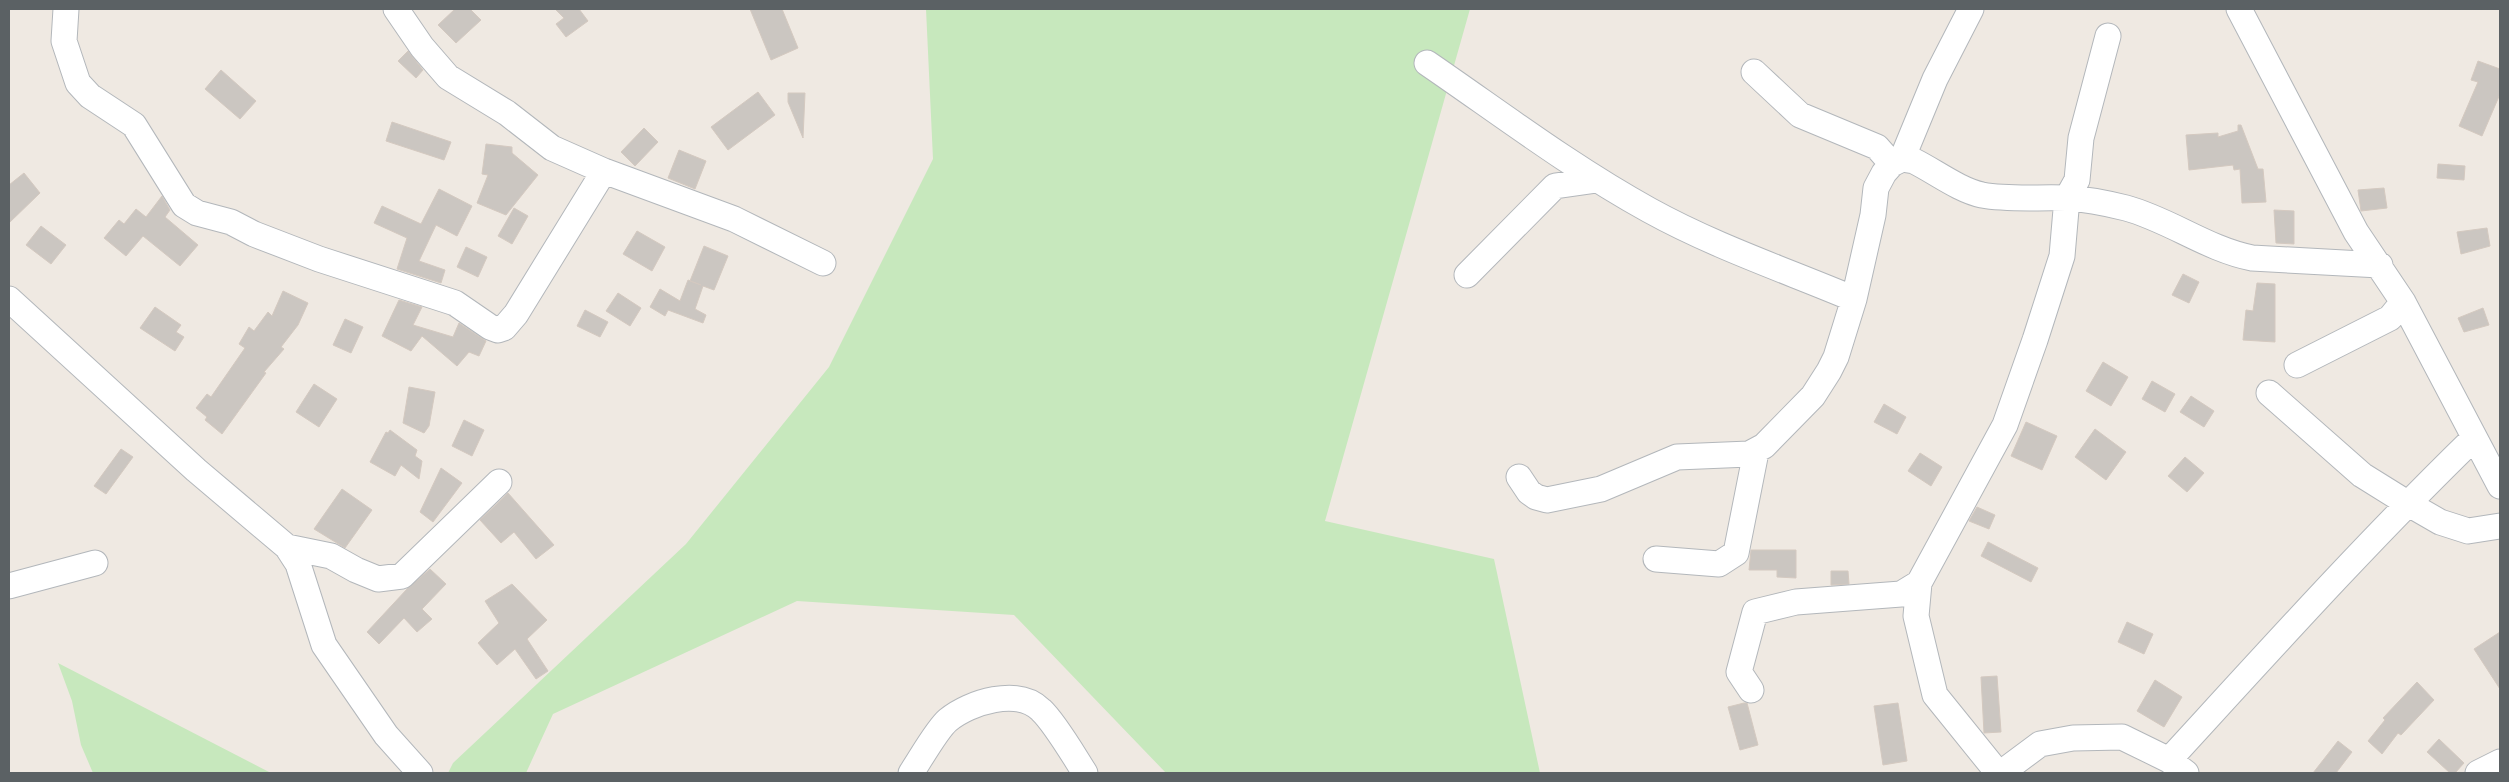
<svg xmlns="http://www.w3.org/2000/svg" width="2509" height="782" viewBox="0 0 2509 782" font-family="Overpass,sans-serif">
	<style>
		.green { fill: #c7e8bd }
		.building { fill: #cbc6c1; stroke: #d4c9c0 }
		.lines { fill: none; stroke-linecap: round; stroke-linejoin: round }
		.minor-casing { stroke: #b3b7bb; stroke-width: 27 }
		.minor { stroke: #fff; stroke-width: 25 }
	</style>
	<rect width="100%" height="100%" fill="#efe9e2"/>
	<!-- green -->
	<path class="green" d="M926 9H1470L1325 521 1494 559 1540 773H1166L1014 615 797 601 553 714 526 773H448L453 763 686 544 829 367 933 159Z
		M58 663 271 773H93L81 745 72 701Z"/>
	<!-- building -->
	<path class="building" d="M455 9H470L481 20 456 43 438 25Z
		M555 9H579L588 21 566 37 556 24 564 18Z
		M750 9H782L798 48 771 60Z
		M408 51 423 70 416 78 398 61Z
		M2478 61 2500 69V94L2482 136 2459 126 2478 82 2471 80Z
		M221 70 256 101 240 119 205 89Z
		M758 92 775 115 728 150 711 127Z
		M788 93H805L803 138 788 102Z
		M392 122 451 142 444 160 386 141Z
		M2238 125H2241L2258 169H2263L2266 202 2242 203 2240 169 2234 170 2233 165 2189 170 2186 135 2218 133V137L2238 131Z
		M644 128 658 142 635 166 621 152Z
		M486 144 512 147V153L538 175 506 215 477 203 488 175 482 174Z
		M679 150 706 161 695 189 668 178Z
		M2438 164 2465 166 2464 180 2437 178Z
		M24 173 40 193 9 223V185Z
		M2384 188 2387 208 2361 211 2358 190Z
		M439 189 472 206 457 236 436 225 419 261 445 270 441 283 397 269 407 238 374 223 382 206 421 224Z
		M162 196 170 210 165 217 198 245 180 266 143 236 126 256 104 238 119 220 124 224 136 209 146 217Z
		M514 208 528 216 512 244 498 236Z
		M2274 210 2294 211V244L2276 243Z
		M41 226 66 245 51 264 26 245Z
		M2487 228 2490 246 2461 254 2457 232Z
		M637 231 665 247 652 271 623 254Z
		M704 246 728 256 714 290 703 286 695 309 706 315 703 323 668 310 665 316 650 307 660 289 680 301 688 280 701 285 690 281Z
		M466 247 487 257 478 277 457 267Z
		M2183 274 2199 282 2189 303 2172 295Z
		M2257 283 2275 284V342L2243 340 2246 310 2253 311Z
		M283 291 308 303 298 325 281 347 284 349 264 372 266 373 222 434 205 420 207 417 196 408 207 394 211 397 245 348 239 344 249 327 254 331 268 312 272 316Z
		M618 293 641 308 630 326 606 311Z
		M399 300 422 307 413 325 453 337 459 323 486 341 479 356 469 352 457 366 422 336 411 351 382 336Z
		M155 307 181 325 176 332 184 337 175 351 140 328Z
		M2483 308 2489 325 2464 332 2458 318Z
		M585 310 608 322 600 337 577 326Z
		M345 319 363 327 351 353 333 345Z
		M2103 362 2128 377 2111 406 2086 391Z
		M2152 381 2175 394 2165 412 2142 399Z
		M314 384 337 399 319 427 296 412Z
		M409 387 435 392 429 426 424 433 403 423Z
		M2191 396 2214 411 2204 427 2180 412Z
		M1884 404 1906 417 1897 434 1874 422Z
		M464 420 484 430 472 456 452 446Z
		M2026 422 2057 436 2042 470 2011 456Z
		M2095 429 2126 452 2106 480 2075 457Z
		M390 430 417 450 415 456 422 461 419 479 401 465 395 476 370 462 386 432 388 433Z
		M121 449 133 457 106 494 94 486Z
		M1920 453 1942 467 1931 486 1908 471Z
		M2185 457 2204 473 2187 492 2168 476Z
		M441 468 462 483 433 522 420 512Z
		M342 489 372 510 345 548 314 529Z
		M508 493 554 545 536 559 514 532 501 543 480 520Z
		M1977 507 1995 515 1989 529 1969 521Z
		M1988 542 2038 568 2031 582 1981 556Z
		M1751 550H1796V578L1777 577V570H1749Z
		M430 569 446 584 422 609 432 619 417 632 404 618 379 644 367 632 407 589Z
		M1831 571H1848L1849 584 1831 585Z
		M512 584 547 620 527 639 548 671 536 679 515 649 497 665 478 643 499 623 485 601Z
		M2127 622 2153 634 2144 654 2118 642Z
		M2500 632V689L2474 649Z
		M1997 676 2001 732 1984 733 1981 677Z
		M2155 680 2182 697 2164 727 2137 711Z
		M2417 682 2434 700 2401 735 2398 733 2382 754 2368 741 2385 720 2383 718Z
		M1744 703H1747L1758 745 1740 750 1728 707Z
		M1898 703 1907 761 1883 765 1874 706Z
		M2439 739 2464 763 2455 773H2450L2427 752Z
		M2338 741 2352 752 2336 773H2313Z"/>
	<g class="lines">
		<defs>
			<path id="minor" d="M66 9 64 41 78 83 90 96 134 125 184 205 197 213 231 222 254 234 319 259 455 303 490 327 498 330 504 328 516 314 604 171
				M396 9 422 47 448 77 507 113 552 148 604 171 734 219 823 263
				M2239 9 2356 232 2403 302 2500 486
				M1427 63C1500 113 1571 167 1649 210 1714 246 1785 270 1854 299
				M1754 72 1800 115 1877 147 1892 164
				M1902 159 1935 79 1971 9
				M1467 275 1555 186 1597 180
				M9 299 196 470 287 547 298 564 324 645 386 735 420 773
				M2297 365 2390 318 2403 302
				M2269 393 2362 475 2407 503 2440 522 2468 531 2500 526
				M1519 477 1529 492 1536 497 1547 500 1601 489 1677 457 1749 454 1764 446 1813 396 1829 371 1836 357 1854 299 1873 215 1876 188 1884 173 1892 164 1902 159 1914 161C1936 172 1959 190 1982 195 2009 200 2038 197 2066 198 2086 199 2106 203 2126 208 2170 220 2207 249 2252 258L2380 265
				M287 547 331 556 356 570 378 579 402 576 499 482
				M1656 559 1719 564 1736 553 1756 452
				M9 586 95 563
				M1751 690 1739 672 1755 612 1796 602 1901 594 1919 583
				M2169 760C2269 651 2368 541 2474 438
				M911 773C920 760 937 729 948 720 970 702 1018 687 1041 710 1055 723 1074 756 1085 773
				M1998 773 1935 695 1916 616 1919 583 2005 425 2035 340 2062 256 2067 198 2077 180 2081 138 2108 36
				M2001 773 2040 744 2073 738 2122 737 2169 760 2186 773
				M2478 773 2500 762"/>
		</defs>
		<!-- minor casing -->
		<use href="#minor" class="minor-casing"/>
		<!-- minor -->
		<use href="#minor" class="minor"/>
	</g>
	<!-- border -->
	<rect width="2509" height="782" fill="none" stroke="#5b6164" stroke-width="20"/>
</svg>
